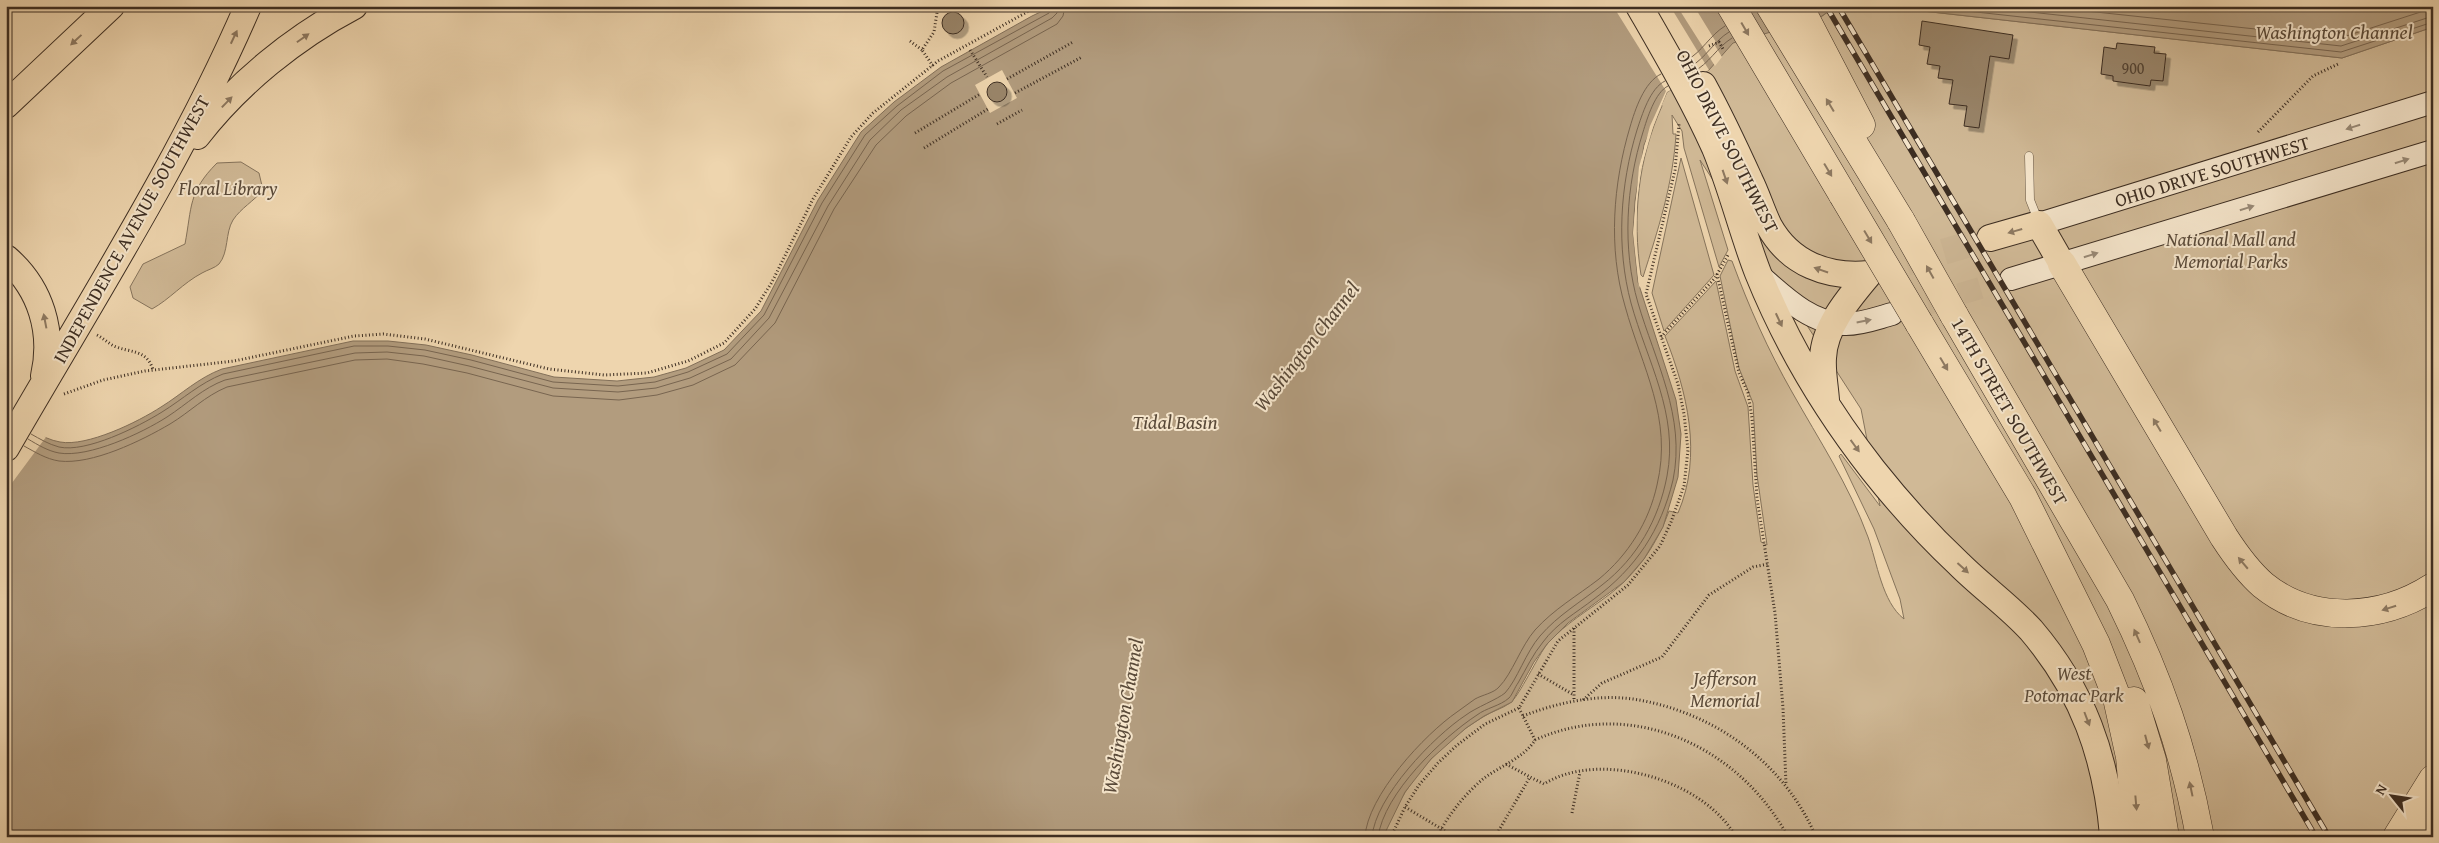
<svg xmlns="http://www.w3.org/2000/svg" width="2439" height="843" viewBox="0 0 2439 843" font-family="'Gentium Book Plus',serif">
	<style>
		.green { fill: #d0b996; stroke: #86745c }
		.water { fill: #b29c7e; stroke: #837059 }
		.pier { fill: #eed5ae }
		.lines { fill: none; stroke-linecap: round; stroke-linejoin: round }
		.shore { stroke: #786550; stroke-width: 1 }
		.building { fill: #99856b; stroke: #3d2e22; filter: url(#shadow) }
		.secondary-tunnel { stroke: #cbb492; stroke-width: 22; stroke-dasharray: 22 11; stroke-linecap: butt }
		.primary-tunnel { stroke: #cbb492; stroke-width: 26; stroke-dasharray: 26 13; stroke-linecap: butt }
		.lane-casing { stroke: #695845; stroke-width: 9 }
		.secondary-casing { stroke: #3d2e22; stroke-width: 24 }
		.primary-casing { stroke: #3d2e22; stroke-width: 28 }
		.highway-casing { stroke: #3d2e22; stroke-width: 29 }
		.path { stroke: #3d2e22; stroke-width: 3; stroke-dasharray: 1 2.5; stroke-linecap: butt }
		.lane { stroke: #f4e4ca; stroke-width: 8 }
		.secondary { stroke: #f4e4ca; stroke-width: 22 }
		.primary { stroke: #eed5ae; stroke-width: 26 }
		.highway { stroke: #eed5ae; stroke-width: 28 }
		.rail-casing { stroke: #3d2e22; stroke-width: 5.5 }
		.rail { stroke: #f4e4ca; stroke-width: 4; stroke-dasharray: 11; stroke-linecap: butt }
		.highway-bridge-casing { stroke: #3d2e22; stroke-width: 29; stroke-linecap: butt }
		.highway-bridge { stroke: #eed5ae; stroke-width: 28 }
		.oneway { fill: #8d7961 }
		.oneway2 { fill: #988976 }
		.labels { text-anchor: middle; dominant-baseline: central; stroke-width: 4; stroke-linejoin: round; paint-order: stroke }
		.number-label { font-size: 16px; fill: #544434 }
		.street-label { font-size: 19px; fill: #3d2e22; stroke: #f4e4ca }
		.park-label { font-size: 19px; font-style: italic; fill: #5a4a39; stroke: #f4e4ca }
		.water-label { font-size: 20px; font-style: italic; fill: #5a4a39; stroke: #f4e4ca }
	</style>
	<defs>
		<filter id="shadow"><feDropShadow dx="4.5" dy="4.5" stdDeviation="0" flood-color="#0004"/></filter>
	</defs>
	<rect width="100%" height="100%" fill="#eed5ae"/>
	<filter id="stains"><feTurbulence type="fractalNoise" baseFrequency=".004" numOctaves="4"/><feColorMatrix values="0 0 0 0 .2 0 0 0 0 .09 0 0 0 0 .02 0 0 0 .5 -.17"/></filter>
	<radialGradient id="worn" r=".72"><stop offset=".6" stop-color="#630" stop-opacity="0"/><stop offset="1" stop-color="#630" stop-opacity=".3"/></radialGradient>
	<!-- green -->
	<path class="green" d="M1620 6 1821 17 1836 6H1878L2342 58 2433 27V837H1383C1401 787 1438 744 1483 717 1492 711 1502 709 1510 703 1519 697 1538 655 1548 643 1566 623 1589 610 1610 594 1638 572 1657 544 1669 511L1678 513C1703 455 1687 392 1665 336L1716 281 1735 371 1748 407 1753 485 1761 542 1767 545 1757 475 1753 403 1739 368 1720 276 1728 260 1732 261C1749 307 1768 350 1792 392 1819 440 1849 485 1868 537 1877 562 1882 602 1904 619L1900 599 1874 529 1839 456 1841 454 1880 506 1861 409 1700 160 1728 250 1719 267 1684 148 1682 131 1672 115 1673 134H1676C1673 184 1658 230 1643 277L1641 275C1632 217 1638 159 1662 106Z
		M1681 158 1714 275 1664 331 1652 293Z
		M241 162 259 173 263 190C254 201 241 208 233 220 225 233 229 252 219 264 215 268 207 270 202 273 183 283 170 299 152 309L133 298 130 287 143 264 185 244C192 207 188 192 217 163Z"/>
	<!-- water -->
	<path class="water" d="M1053 6H1836L1819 18 1733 43 1709 70 1667 92 1644 145 1635 201 1633 233 1638 282 1676 400 1681 434 1678 477 1663 527 1644 559 1624 582 1568 623 1547 644 1534 662 1512 702 1484 716 1466 728 1431 759 1405 792 1383 837H6V413C21 424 42 439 60 442 87 447 138 422 161 407 182 394 198 378 222 369L353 341H388L426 345 472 355 554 377 617 381 654 377 686 368 724 350 761 311 818 200 861 132 894 102 941 67 1032 16Z
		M1878 6H2433V27L2342 58Z"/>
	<!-- pier -->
	<path class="pier" d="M1613 6H1670L1709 70 1667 92 1653 127 1641 168 1637 201 1636 248 1641 283 1639 288 1633 233 1639 167 1650 126 1666 91Z
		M1677 6H1694L1716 42 1714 44 1722 57 1715 66Z
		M1002 70 1017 98 990 113 975 85Z
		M6 413 46 437 6 491Z"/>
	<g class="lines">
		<!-- shore -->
		<path class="shore" d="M1921 6 2341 52 2433 22
			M1975 6 2341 46 2433 16
			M2039 6 2340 38 2433 8
			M1687 60C1702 52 1710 35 1725 26
			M1690 67C1706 58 1714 41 1729 32
			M1693 72C1709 64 1717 47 1732 38
			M31 434C40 439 48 444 59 447 86 453 138 427 162 412 183 399 200 383 223 374L354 346H388L425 350 471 360 553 382 618 386 655 382 688 372 727 354 764 315 822 203 865 135 897 106 943 71 1049 13 1052 6
			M28 439C38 445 48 451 59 453 89 458 142 433 167 417 187 404 203 388 225 380L355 353 387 352 424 356 469 366 553 388 618 392 656 388 690 378 731 359 769 318 828 206 870 140 901 110 947 77 1052 18 1057 13 1058 6
			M24 446C35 452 46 459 59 461 92 465 141 441 170 424 190 412 205 396 227 387L355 360 387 359 423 364 467 373 553 396 619 400 657 395 693 385 735 365 775 323 834 209 876 145 906 116 951 83 1057 24 1063 16 1065 6
			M1365 837C1367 796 1425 734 1457 712 1463 708 1469 703 1475 699 1482 695 1494 693 1499 687 1512 674 1521 646 1535 630 1554 609 1577 596 1599 579 1628 555 1649 522 1657 485 1673 418 1642 368 1625 306 1608 248 1613 184 1630 127 1635 110 1644 82 1661 74
			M1372 837C1375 797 1434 736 1466 715 1475 708 1498 699 1505 693 1517 680 1526 652 1540 636 1558 615 1581 602 1602 585 1637 558 1659 519 1667 476 1679 414 1647 361 1631 303 1616 247 1620 185 1637 130 1642 115 1650 88 1665 81
			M1378 837C1384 793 1442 738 1477 715 1486 708 1500 706 1509 698 1512 695 1515 687 1518 683 1526 669 1533 654 1543 642 1557 623 1576 613 1594 599 1636 568 1661 530 1673 480 1686 417 1655 361 1638 303 1622 248 1626 186 1643 132 1647 119 1655 92 1668 86"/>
	</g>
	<!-- building -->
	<path class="building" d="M942 23a11 11 0 1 1 22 0a11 11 0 1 1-22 0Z
		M1922 21 2013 35 2009 59 1990 56 1979 128 1964 126 1967 106 1949 104 1953 80 1938 78 1940 66 1927 64 1930 47 1919 45Z
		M2117 43 2155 47 2154 53 2166 54 2163 81 2151 80 2150 86 2113 81V76L2101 74 2104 47 2116 49Z
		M987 92a10 10 0 1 1 20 0a10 10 0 1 1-20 0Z"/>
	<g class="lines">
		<!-- secondary-tunnel -->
		<path class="secondary-tunnel" d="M1896 313 2011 279"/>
		<!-- primary-tunnel -->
		<path class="primary-tunnel" d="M1869 274 1990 238"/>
		<defs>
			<path id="lane" d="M2029 156 2030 200 2038 220"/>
			<path id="secondary" d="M2039 224 2433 102
				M1759 275C1783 296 1812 325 1846 324 1862 324 1877 318 1892 314
				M2011 279 2433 151"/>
			<path id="primary" d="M1639 6C1666 53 1693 99 1715 148 1732 189 1742 232 1758 273 1787 345 1826 410 1873 470 1900 504 1928 535 1959 564 1982 587 2009 606 2031 630 2083 691 2106 756 2113 835
				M1703 85C1720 116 1735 148 1750 181 1757 195 1762 212 1769 226 1790 264 1828 278 1869 274
				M6 105 111 6
				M197 136C238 83 295 37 354 6
				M1990 238 2039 224 2062 264
				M6 258C41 288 54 332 44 376
				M1826 400C1825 386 1822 371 1823 358 1824 326 1850 297 1869 274
				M6 448C90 302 181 161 248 6"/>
			<path id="highway" d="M1731 6 1843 195
				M1770 6 1901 221
				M1799 6 1861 125
				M2062 264 2224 537C2235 554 2247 571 2263 585 2312 625 2382 620 2433 587
				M1954 315 2120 600C2159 679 2184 750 2200 837
				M1919 323 2023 497 2096 644 2117 698 2130 757 2137 837
				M2134 701 2152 760 2165 837
				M2113 835 2114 837
				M2397 837 2433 779
				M2421 837 2433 818"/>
		</defs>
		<!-- lane casing -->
		<use href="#lane" class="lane-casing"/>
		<!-- secondary casing -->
		<use href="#secondary" class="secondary-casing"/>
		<!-- primary casing -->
		<use href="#primary" class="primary-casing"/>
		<!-- highway casing -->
		<use href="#highway" class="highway-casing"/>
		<!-- path -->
		<path class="path" d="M910 41 922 50
			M1709 46 1719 42 1723 49
			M970 50 987 77
			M933 66 922 50 934 32 938 6
			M1007 79 1073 42
			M1015 93 1082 57
			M997 124 1022 110
			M2258 132 2313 76 2338 64
			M915 133 980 94
			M924 148 988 109
			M1717 274 1739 373 1748 393 1752 418 1757 498 1775 613 1783 708 1786 785
			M97 335C103 338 108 343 114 346 130 353 147 349 153 370
			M1661 337 1715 278 1728 255
			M64 394 103 380 145 371 234 361 354 336 383 334 425 339 549 369 604 375 647 373 688 361 724 343 755 309 772 282 813 199 851 137 873 113 938 61 1038 6
			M1574 628V701
			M1538 674 1574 695
			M1583 700 1602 683 1662 657 1709 595 1753 567 1768 564
			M1519 708 1535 740
			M1523 716C1559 702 1601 693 1639 700 1717 714 1785 764 1816 837
			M1506 764 1530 777
			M1405 807 1455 837
			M1572 813 1580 772
			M1391 837 1405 807 1419 785 1438 763 1456 746 1485 724 1519 708 1558 641 1628 585 1660 546 1671 522 1684 486 1688 450 1684 414 1678 384 1646 294 1675 170 1679 124
			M1437 837C1448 815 1465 794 1483 779 1500 766 1524 758 1535 740 1632 696 1740 747 1788 837
			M1495 837 1530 777 1544 784C1600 749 1704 780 1736 837"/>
		<!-- lane -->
		<use href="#lane" class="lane"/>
		<!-- secondary -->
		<use href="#secondary" class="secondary"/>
		<!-- primary -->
		<use href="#primary" class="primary"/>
		<!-- highway -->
		<use href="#highway" class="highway"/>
		<defs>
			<path id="rail" d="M1826 6 2316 837
				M1838 6 2329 837"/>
		</defs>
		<!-- rail casing -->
		<use href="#rail" class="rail-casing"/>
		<!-- rail -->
		<use href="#rail" class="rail"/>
		<defs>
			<path id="highway-bridge" d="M1843 195 1919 323
				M1901 221 1954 315"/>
		</defs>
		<!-- highway-bridge casing -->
		<use href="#highway-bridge" class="highway-bridge-casing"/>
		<!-- highway-bridge -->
		<use href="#highway-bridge" class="highway-bridge"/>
	</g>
	<!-- one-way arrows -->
	<defs><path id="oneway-solid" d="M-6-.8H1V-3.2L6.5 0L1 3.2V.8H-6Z" transform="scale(1.25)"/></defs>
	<g class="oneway">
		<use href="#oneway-solid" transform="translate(1745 29) rotate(60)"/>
		<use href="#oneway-solid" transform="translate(234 37) rotate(-65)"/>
		<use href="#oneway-solid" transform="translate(303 38) rotate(-35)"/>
		<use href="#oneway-solid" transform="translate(76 40) rotate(137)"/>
		<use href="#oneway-solid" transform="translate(227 102) rotate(-46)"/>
		<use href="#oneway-solid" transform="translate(1830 105) rotate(-121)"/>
		<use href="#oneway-solid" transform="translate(1828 170) rotate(59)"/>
		<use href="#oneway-solid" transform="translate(1725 177) rotate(71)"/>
		<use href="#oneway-solid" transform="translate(2015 231) rotate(164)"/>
		<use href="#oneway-solid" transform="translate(1868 237) rotate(59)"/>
		<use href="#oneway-solid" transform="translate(1821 270) rotate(-161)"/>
		<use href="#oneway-solid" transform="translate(1930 272) rotate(-119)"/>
		<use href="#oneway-solid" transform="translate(1779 320) rotate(65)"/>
		<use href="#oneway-solid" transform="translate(45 321) rotate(-101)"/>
		<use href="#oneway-solid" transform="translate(1944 364) rotate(59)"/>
		<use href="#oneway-solid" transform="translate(2157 425) rotate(-121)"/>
		<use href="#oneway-solid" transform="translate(1855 446) rotate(54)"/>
		<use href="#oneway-solid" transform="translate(2243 563) rotate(-130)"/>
		<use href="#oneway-solid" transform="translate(1963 568) rotate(42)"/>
		<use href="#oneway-solid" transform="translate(2389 608) rotate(162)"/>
		<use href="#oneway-solid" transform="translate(2137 636) rotate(-114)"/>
		<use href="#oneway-solid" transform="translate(2087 719) rotate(69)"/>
		<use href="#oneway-solid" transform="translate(2147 742) rotate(75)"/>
		<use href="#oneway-solid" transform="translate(2191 789) rotate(-102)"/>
		<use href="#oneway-solid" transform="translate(2136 803) rotate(85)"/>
	</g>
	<g class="oneway2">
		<use href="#oneway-solid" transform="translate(2353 127) rotate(163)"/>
		<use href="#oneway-solid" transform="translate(2402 161) rotate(-17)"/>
		<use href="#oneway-solid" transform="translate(2247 208) rotate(-17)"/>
		<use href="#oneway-solid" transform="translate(2091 255) rotate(-17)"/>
		<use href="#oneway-solid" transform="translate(1864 321) rotate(-11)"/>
	</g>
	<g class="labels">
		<!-- number labels -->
		<g class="number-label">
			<text x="2133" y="68">900</text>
		</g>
		<!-- street labels -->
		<g class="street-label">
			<text transform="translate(1728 141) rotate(63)">OHIO DRIVE SOUTHWEST</text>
			<text transform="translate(2212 171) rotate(-17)">OHIO DRIVE SOUTHWEST</text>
			<text transform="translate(131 229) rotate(-61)">INDEPENDENCE AVENUE SOUTHWEST</text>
			<text transform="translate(2010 411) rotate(60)">14TH STREET SOUTHWEST</text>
		</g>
		<!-- park labels -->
		<g class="park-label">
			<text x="228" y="188">Floral Library</text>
			<text x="2231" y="239">National Mall and<tspan x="2231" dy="22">Memorial Parks</tspan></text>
			<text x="2074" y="673">West<tspan x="2074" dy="22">Potomac Park</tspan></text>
			<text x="1725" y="678">Jefferson<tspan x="1725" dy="22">Memorial</tspan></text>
		</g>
		<!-- water labels -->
		<g class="water-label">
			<text x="2334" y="31">Washington Channel</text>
			<text transform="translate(1306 346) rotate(-52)">Washington Channel</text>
			<text x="1175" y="421">Tidal Basin</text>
			<text transform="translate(1122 716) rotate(-80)">Washington Channel</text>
		</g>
	</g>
	<!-- margin -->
	<rect width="2439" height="843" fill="none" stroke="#eed5ae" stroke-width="25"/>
	<rect x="8" y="8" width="2424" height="828" fill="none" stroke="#3d2e22" stroke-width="2.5"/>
	<rect x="12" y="12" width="2414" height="818" fill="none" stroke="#3d2e22"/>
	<!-- north arrow -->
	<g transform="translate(2392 796) rotate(300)" stroke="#f4e4ca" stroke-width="4" paint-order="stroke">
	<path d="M0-4L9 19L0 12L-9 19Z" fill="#3d2e22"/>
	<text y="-8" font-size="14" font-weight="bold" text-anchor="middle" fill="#3d2e22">N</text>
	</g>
	<rect width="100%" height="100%" filter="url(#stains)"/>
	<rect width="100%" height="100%" fill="url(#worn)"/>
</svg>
